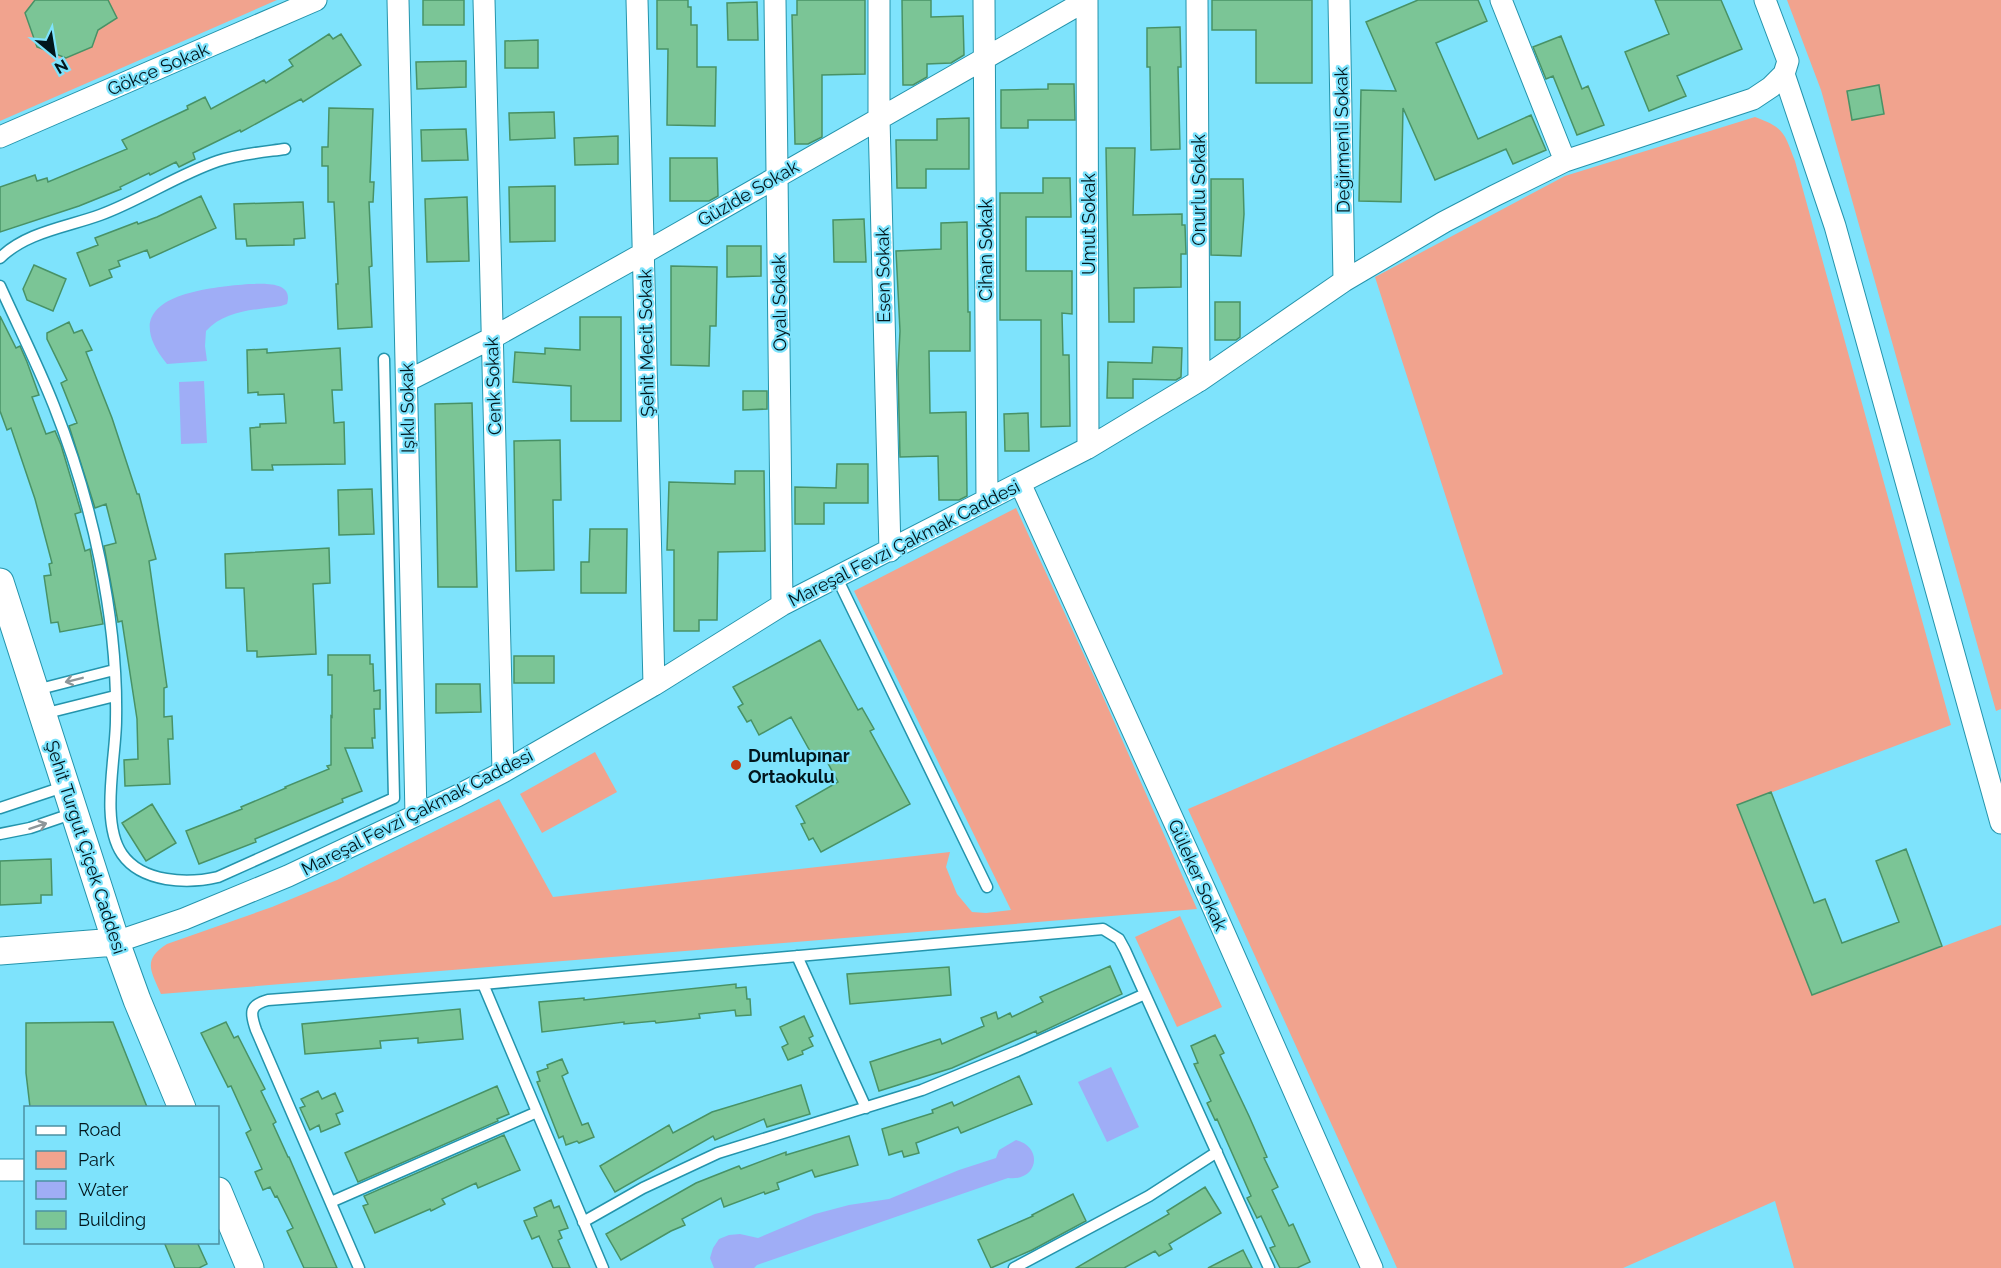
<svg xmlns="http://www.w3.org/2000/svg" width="2001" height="1268" viewBox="0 0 2001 1268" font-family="Raleway,sans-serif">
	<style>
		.green { fill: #f1a38e }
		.water { fill: #9fadf6 }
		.building { fill: #7bc596; stroke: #489266; stroke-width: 1.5 }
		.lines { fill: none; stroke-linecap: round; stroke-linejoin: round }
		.service-casing { stroke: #2494ac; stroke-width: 13 }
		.minor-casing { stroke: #2494ac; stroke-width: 23 }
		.tertiary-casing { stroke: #2494ac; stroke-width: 29 }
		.service { stroke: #fff; stroke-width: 10 }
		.minor { stroke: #fff; stroke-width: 21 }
		.tertiary { stroke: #fff; stroke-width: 27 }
		.oneway { stroke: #8d9699 }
		.poi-dot { fill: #c43a13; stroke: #7ee3fc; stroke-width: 2 }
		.labels { text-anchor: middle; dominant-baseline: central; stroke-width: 4.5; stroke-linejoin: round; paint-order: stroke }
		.street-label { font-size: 18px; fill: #02161c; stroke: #7ee3fc }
		.poi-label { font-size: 18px; font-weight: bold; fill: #02161c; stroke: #7ee3fc; text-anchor: start }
	</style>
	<rect width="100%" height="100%" fill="#7ee3fc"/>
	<!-- green -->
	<path class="green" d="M0 0H277L0 121Z
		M1787 0H2001V709L1996 711 1821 90Z
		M1755 117C1785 128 1784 133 1795 161L1951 725 1738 805 1812 995 2001 925V1268H1794L1775 1201 1623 1268H1397L1188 809 1503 674 1375 277 1565 176Z
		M1016 508 1097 683 1197 909 161 994C151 971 142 960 167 944L272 907 337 880 499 799 553 897 950 852 946 867 957 894 972 912 986 913 1011 910 854 591Z
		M595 752 617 792 542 833 520 794Z
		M1180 916 1222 1007 1177 1027 1135 937Z"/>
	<!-- water -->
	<path class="water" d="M249 284C263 284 294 281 287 304L281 306C255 310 225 310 206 331L205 346 207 361 167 364C112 297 202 288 249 284Z
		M204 381 207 443 181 444 179 382Z
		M1111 1067 1139 1127 1107 1142 1078 1082Z
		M1016 1140C1044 1147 1038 1182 1008 1178L757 1265 754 1268H714L710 1258 713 1248 719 1239 729 1235 740 1234 758 1238 815 1214 849 1205 889 1199 959 1170 996 1158 999 1150Z"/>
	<!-- building -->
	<path class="building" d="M35 0H108L117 18 98 30 92 47 66 58 37 47 25 13Z
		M423 0H464V25H423Z
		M657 0H688V7H691V25H697V67H716L715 126 667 125 668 49H657Z
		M797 0H865V74L822 75V137L808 144H795L792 15H797Z
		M902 0H931V17L963 16 964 55 951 63 927 64V77L913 85H903Z
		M1212 0H1312V83H1256V30H1212Z
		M1418 0H1478L1487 21 1436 43 1478 139 1531 115 1546 150 1513 164 1506 149 1435 180 1403 108 1401 202 1359 201 1361 90 1396 91 1366 22Z
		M1655 0H1721L1742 49 1677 76 1686 96 1649 111 1625 52 1669 34Z
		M757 2 758 40H728L727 3Z
		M1180 27 1181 67H1178L1180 149 1151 150 1150 67H1147V28Z
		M329 34 333 39 341 34 361 65 303 102 301 99 241 132 240 130 193 153 195 159 179 167 176 162 150 175 149 173 120 187 121 189 79 206 0 232V187L35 175 37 181 47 178 48 182 127 149 122 140 188 109 187 106 205 97 211 109 264 80 266 83 293 66 289 60Z
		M1561 36 1582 89 1588 86 1604 125 1577 135 1553 76 1546 79 1533 47Z
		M538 40V68H505V41Z
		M466 61V87L417 89 416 62Z
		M1048 84H1074L1075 120H1028V128H1001V90L1048 89Z
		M1879 85 1884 114 1852 120 1847 91Z
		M329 108 373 109 370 182H374L373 202H369L372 266 369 267 372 327 338 329 336 284H338L334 202H328V166H322V147H328Z
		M554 112 555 138 510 140 509 113Z
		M969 118V169H926V188H897L896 140H937V119Z
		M466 129 468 160 422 161 421 130Z
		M618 136V164L575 165 574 138Z
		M1106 148H1135L1133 215 1182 214V225H1185L1186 254H1181V287L1134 288V322H1109Z
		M670 158H717L718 196 709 201H670Z
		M1043 178H1070L1071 217H1026V271H1072V314L1062 313 1063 355H1069L1070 426 1041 427V320H1000V193H1043Z
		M1211 179H1243L1244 214 1241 256 1211 255Z
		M555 186V241L510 242 509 187Z
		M201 196 216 228 150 258 147 250 118 261 120 266 109 270 112 277 90 286 77 253 98 245 95 238 137 222 138 224 157 217Z
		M467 197 469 261 427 262 425 199Z
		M303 202 305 238 294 239V245L247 246 246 239H236L234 204Z
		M864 219 866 262H834L833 220Z
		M967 222 968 312H970V351H929L930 413 966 412 967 496 959 500H939L938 456 900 457 898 371 900 331 896 251 941 249V223Z
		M727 246H761V276L727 277Z
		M34 265 66 279 53 311 27 300 23 289Z
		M671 266 717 267 716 326H710L709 366 671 365Z
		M1215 302H1240V337L1236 340H1215Z
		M0 316 16 348 20 346 27 362 39 395 32 397 46 434 55 431 61 445 81 512 75 514 85 551 90 549 103 624 60 632 58 622 51 623 44 576 51 575 49 564 52 563 35 499 11 428 7 430 0 411Z
		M580 317H621V421H571V386L513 382 515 352 545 354V348L580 350Z
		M69 322 74 333 82 330 92 350 86 352 112 418 137 494H139L156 559 149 561 167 687 164 688V717L172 716 173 739H168L170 784 125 786 124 760 138 759 137 719 122 621 118 622 104 546 116 543 106 504 95 508 69 426 77 423 61 383 67 380 47 339V333Z
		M1153 347 1182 348 1181 377 1176 380 1133 379V398H1107L1108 362 1152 363Z
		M340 348 342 390H332L334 423 344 422 345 464 272 465 273 470H252L250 428 260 427V424L286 423 284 394 258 395V392L248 393 247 350 267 349V353Z
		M743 391H767V409L743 410Z
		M472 403 477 587H438L435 404Z
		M1028 413 1029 451H1005L1004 414Z
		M560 440 561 500H553L554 570 516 571 514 441Z
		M837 464H868V503H824V524H795V487L836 488Z
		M735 471H764L765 551 718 552 717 620H699V631H674V550H667L669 482 735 484Z
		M372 489 374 534 339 535 338 490Z
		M590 529H627L626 593H581V562H589Z
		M329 548 330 583 313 584 316 654 257 657V651H247L244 588H226L225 554Z
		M820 640 858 710 862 708 874 729 870 731 910 804 821 852 813 838 809 840 801 824 805 823 796 806 838 782 824 756 815 760 791 717 759 735 751 720 747 722 738 707 743 704 733 687Z
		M328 655H370V664H373L374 691 380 690V709H374L375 738H372L373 748H345L362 791 342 799 343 802 255 839 256 842 199 864 186 831 242 809 241 807 286 788 285 787 329 769 327 766 331 765V716L332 717V675H328Z
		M514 656H554V683H514Z
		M436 684H480L481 712 436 713Z
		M1771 792 1814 903 1825 899 1842 943 1899 922 1876 861 1906 849 1942 946 1812 995 1737 805Z
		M152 804 176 843 146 861 122 823Z
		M51 859 52 895H41V903L0 905V861Z
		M1110 966 1122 994 1037 1034 1036 1031 952 1068 879 1091 870 1062 940 1039 942 1044 984 1026 981 1018 996 1012 998 1019 1010 1013 1012 1017 1043 1002 1040 997Z
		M949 967 951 995 850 1004 847 974Z
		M736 984V988L746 987 747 999H750L751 1015 736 1016 735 1010 699 1014 700 1018 656 1023 655 1021 624 1024V1022L542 1032 539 1002 584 998V1000Z
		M460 1009 463 1039 418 1043V1038L380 1041 381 1048 305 1054 302 1024Z
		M804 1016 813 1036 809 1038 813 1046 802 1051 803 1054 788 1060 782 1047 788 1044 780 1027Z
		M113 1022 147 1107H30L26 1073V1023Z
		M226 1022 234 1038 238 1036 265 1089 261 1091 276 1122 273 1124 288 1157H289L337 1268H304L287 1231 293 1228 277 1196 275 1197 270 1187 263 1190 255 1172 262 1169 246 1133 251 1130 231 1086 228 1087 201 1033Z
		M1215 1035 1224 1053 1220 1055 1249 1116 1267 1157 1264 1158 1278 1187 1272 1190 1289 1226 1293 1224 1310 1262 1297 1268H1280L1270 1248 1275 1246 1261 1216 1257 1218 1247 1198 1251 1196 1217 1119 1215 1120 1207 1103 1211 1101 1194 1064 1198 1063 1191 1046Z
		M562 1059 568 1073 562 1076 570 1096 582 1125 588 1123 594 1137 579 1143 577 1141 566 1145 563 1136 559 1138 537 1082 540 1081 537 1072 548 1068 547 1065Z
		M1019 1076 1032 1104 961 1133 958 1127 916 1143 919 1153 904 1157 902 1151 889 1155 882 1129 933 1113 932 1110 952 1102 954 1106Z
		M801 1085 810 1114 767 1127 764 1119 715 1140 713 1136 615 1192 600 1166 669 1125 673 1133 712 1112Z
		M497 1086 509 1114 497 1119 498 1121 358 1182 345 1153Z
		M318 1091 322 1099 335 1093 343 1111 336 1114 340 1124 321 1132 319 1125 310 1130 300 1108 305 1106 301 1099Z
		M504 1135 520 1170 478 1188 476 1183 442 1199 445 1204 431 1211 430 1209 375 1233 363 1206 368 1204 364 1196Z
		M849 1136 858 1165 815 1177 812 1170 777 1183 779 1189 765 1194 764 1192 724 1207 721 1198 682 1219 685 1225 671 1231 621 1260 606 1234 696 1183 739 1166 741 1169 786 1152V1155Z
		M1205 1187 1221 1213 1169 1244 1172 1249 1159 1256 1155 1251 1124 1268H1076L1169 1214 1167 1211Z
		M1073 1194 1086 1221 1032 1250 991 1268 978 1240 1033 1216 1032 1215Z
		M551 1200 554 1208 559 1206 568 1228 559 1231 562 1238 558 1240 570 1268H553L539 1236 532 1239 524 1221 537 1216 534 1208Z
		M164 1242H197L207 1264 199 1268H175Z
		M1243 1250 1252 1268H1208Z"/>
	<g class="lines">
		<defs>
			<path id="service" d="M0 258C26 232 67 227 100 215 141 200 177 175 218 161 239 154 263 152 285 149
				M0 286C18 326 38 365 54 406 92 502 118 617 116 720 116 757 100 822 122 854 142 883 188 884 218 877L394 798 384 359
				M837 578 987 887
				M36 690 114 670
				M43 714 115 696
				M0 808 66 786
				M0 834 30 828 74 813
				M797 956 866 1108
				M483 984 603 1268
				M331 1202 537 1112
				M583 1222 643 1188 718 1153 922 1090 1017 1051 1145 994
				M359 1268 256 1030C250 1013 249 1005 268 1000L483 984 1103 929 1119 939 1125 950 1269 1268
				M1014 1268 1149 1196 1217 1152"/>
			<path id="minor" d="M398 0C404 272 408 544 416 815
				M484 0 503 772
				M637 0 654 685
				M775 0 782 605
				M879 0V118L890 551
				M984 0 987 500
				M1197 0 1199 381
				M1339 0 1344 281
				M1501 0 1565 161
				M1784 74 1835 226 2001 823
				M0 137 316 0
				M407 381 492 338 644 253 1087 0 1088 448
				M1020 483 1211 903 1372 1268
				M116 942 184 919 288 876 457 796 503 772 654 685 782 605 1088 448 1199 381 1344 281 1444 222 1494 196 1565 161 1753 99 1771 87 1784 74 1788 61 1765 0
				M0 1170H26"/>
			<path id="tertiary" d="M0 582 116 942 137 1000 182 1108
				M0 951 116 942
				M218 1191 250 1268"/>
		</defs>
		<!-- service casing -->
		<use href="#service" class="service-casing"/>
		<!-- minor casing -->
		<use href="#minor" class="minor-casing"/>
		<!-- tertiary casing -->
		<use href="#tertiary" class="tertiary-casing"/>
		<!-- service -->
		<use href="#service" class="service"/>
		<!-- minor -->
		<use href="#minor" class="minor"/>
		<!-- tertiary -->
		<use href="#tertiary" class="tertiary"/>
	</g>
	<!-- one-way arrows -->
	<defs><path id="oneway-shaft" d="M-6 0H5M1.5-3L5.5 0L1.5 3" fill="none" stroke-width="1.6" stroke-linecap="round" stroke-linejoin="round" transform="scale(1.5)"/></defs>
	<g class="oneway">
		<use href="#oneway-shaft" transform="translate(74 680) rotate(166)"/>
		<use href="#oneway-shaft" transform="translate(38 826) rotate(-18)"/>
	</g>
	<!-- markers -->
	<circle class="poi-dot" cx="736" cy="765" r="6"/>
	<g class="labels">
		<!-- street labels -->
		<g class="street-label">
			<text transform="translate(158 69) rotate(-23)">Gökçe Sokak</text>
			<text transform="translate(1342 140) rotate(-91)">Değirmenli Sokak</text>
			<text transform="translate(1198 190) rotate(-90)">Onurlu Sokak</text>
			<text transform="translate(748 193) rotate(-30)">Güzide Sokak</text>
			<text transform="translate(1088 224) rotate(-90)">Umut Sokak</text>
			<text transform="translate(985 250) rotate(-90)">Cihan Sokak</text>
			<text transform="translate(883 275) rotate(-91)">Esen Sokak</text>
			<text transform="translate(779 303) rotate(-91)">Oyalı Sokak</text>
			<text transform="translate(646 343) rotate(-91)">Şehit Mecit Sokak</text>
			<text transform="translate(493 386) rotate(-92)">Cenk Sokak</text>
			<text transform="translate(407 408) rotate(-91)">Işıklı Sokak</text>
			<text transform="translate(904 543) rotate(-27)">Mareşal Fevzi Çakmak Caddesi</text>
			<text transform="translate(417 812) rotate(-27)">Mareşal Fevzi Çakmak Caddesi</text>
			<text transform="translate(86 847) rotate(72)">Şehit Turgut Çiçek Caddesi</text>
			<text transform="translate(1198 875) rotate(66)">Güleker Sokak</text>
		</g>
		<!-- poi labels -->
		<g class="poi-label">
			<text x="748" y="755">Dumlupınar<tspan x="748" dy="21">Ortaokulu</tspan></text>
		</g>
	</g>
	<!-- legend -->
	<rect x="24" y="1106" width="195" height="138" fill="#7ee3fc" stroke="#4c91a2" stroke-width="1.5"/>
	<rect x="36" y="1126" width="30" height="9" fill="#ffffff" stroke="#4c91a2" stroke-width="1.5"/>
	<text x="78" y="1136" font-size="18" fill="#02161c">Road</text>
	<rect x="36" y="1151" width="30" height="18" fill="#f1a38e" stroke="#4c91a2" stroke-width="1.5"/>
	<text x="78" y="1166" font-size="18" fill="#02161c">Park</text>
	<rect x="36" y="1181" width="30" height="18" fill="#9fadf6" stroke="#4c91a2" stroke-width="1.5"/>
	<text x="78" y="1196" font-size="18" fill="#02161c">Water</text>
	<rect x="36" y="1211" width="30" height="18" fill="#7bc596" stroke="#4c91a2" stroke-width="1.5"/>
	<text x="78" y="1226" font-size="18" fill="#02161c">Building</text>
	<!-- north arrow -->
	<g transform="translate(54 54) rotate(150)" stroke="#7ee3fc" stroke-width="4.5" paint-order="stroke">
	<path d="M0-4.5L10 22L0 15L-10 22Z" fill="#02161c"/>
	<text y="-9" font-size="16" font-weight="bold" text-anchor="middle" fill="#02161c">N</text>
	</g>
</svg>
